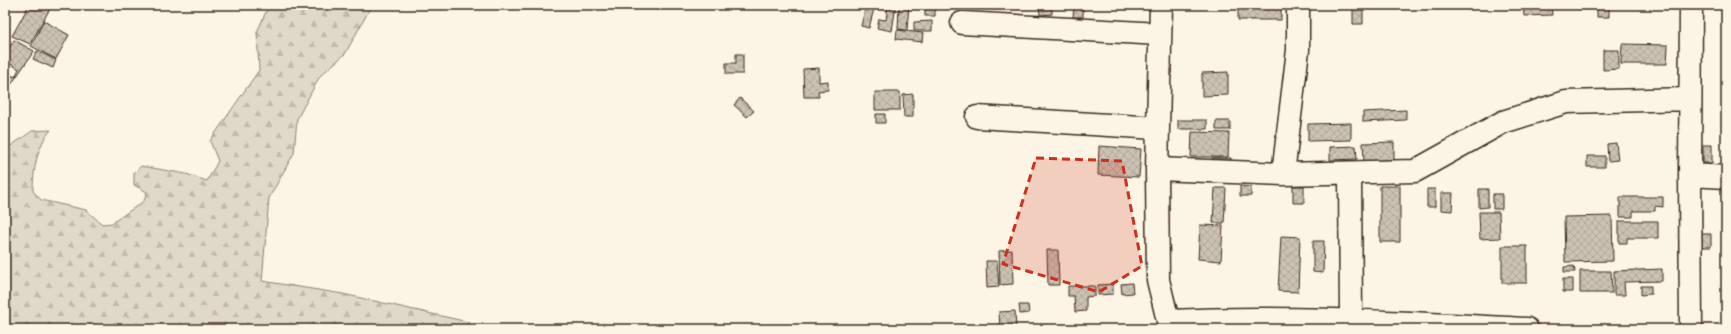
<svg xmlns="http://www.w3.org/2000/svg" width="1731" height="334" viewBox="0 0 1731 334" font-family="Dekko,sans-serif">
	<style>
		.forest { fill: url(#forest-firs); stroke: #8e8173 }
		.building { fill: url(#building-cross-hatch); stroke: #3b2a1e; fill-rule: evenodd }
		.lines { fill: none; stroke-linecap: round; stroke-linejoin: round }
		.minor-casing { stroke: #3b2a1e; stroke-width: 25 }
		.minor { stroke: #fcf5e5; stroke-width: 22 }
		.marked { fill: #c8321e; fill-opacity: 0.2; stroke: #c8321e; stroke-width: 3; stroke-dasharray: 8 5; stroke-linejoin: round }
	</style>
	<defs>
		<pattern id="forest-firs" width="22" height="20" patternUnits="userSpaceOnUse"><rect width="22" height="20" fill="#e0d8c8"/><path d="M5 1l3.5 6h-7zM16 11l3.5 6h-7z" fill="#c1baab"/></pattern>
		<pattern id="building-cross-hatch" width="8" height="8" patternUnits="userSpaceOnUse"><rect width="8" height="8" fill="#ccc2b3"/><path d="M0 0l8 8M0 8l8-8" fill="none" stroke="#b0a79a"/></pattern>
	</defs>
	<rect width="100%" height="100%" fill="#fcf5e5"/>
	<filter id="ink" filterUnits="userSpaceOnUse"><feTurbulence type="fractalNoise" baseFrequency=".025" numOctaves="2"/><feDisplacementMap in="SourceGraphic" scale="8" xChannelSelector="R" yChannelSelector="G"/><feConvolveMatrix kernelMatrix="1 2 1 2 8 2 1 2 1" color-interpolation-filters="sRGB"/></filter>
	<g filter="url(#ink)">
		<!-- forest -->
		<path class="forest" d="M269 5H372L345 54 320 76 297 119 294 153 269 198 262 281 343 294 468 322 473 329H5V150L32 131 51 130C37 145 33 171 33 191L41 200 86 210 102 224 112 223 144 201 147 192 134 185V173L141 166 186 174 207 181 218 161 210 141 259 70 257 32Z"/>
		<!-- building -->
		<path class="building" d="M29 5H52L30 44 12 36Z
			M866 5H875L869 28 861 26Z
			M888 5H896L892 31 877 28 879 19 886 20Z
			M899 5H909L907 30 898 29Z
			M925 5H935V16H925Z
			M1039 5H1052V14L1040 15Z
			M1100 5H1146V8Z
			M1238 5H1281V20H1238Z
			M1353 5H1363V24H1353Z
			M1523 5H1551L1552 15 1524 16Z
			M1597 5H1609V17H1597Z
			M1074 6H1083V17H1073Z
			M44 21 69 35 56 59 31 46Z
			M932 21V31H914V22Z
			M897 30 923 33 922 42 896 39Z
			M14 40 34 51 6 92 5 55ZM11 64 19 69 15 77 7 73Z
			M1622 44 1668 45 1667 64H1621Z
			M1603 50H1619V69L1603 70Z
			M37 51 56 60 53 68 33 59Z
			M736 54H743V74H726V63H736Z
			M819 68V82L828 81V90L818 91 819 97H804L803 69Z
			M1228 72V95L1202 96V73Z
			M875 92H900V110H875Z
			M913 94V117H904L903 95Z
			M740 98 754 111 747 117 734 105Z
			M1406 110V120L1363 122V112Z
			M876 114H885V123H876Z
			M1178 120H1207V129H1178Z
			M1216 121H1230V130H1216Z
			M1351 123V140L1308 141V124Z
			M1192 132 1229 133 1228 157H1191Z
			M1394 142V160L1364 161 1363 143Z
			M1616 143 1618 160 1608 161 1607 144Z
			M1703 145H1712V163H1703Z
			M1099 146 1141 149 1139 177 1098 175Z
			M1356 146 1357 159 1330 160V147Z
			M1587 156H1605V167H1587Z
			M1212 158H1231V169H1211Z
			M1240 186 1251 187V196H1240Z
			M1293 186H1304V203H1293Z
			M1380 186H1400V242H1380Z
			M1215 188H1226L1224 223H1213Z
			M1427 189H1435V207H1427Z
			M1479 189H1488V207L1479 208Z
			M1441 193H1453L1452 211 1441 210Z
			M1493 194H1502V209H1493Z
			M1620 197H1663V207L1655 206V211H1633V217H1620Z
			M1479 212H1499L1500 238 1480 239Z
			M1612 216 1613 261 1565 262 1564 217Z
			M1619 221H1658V238H1627V243H1619Z
			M1200 225 1223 226 1221 261 1198 259Z
			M1701 234H1711V247H1701Z
			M1281 236 1300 237 1298 292 1278 291Z
			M1313 241H1324L1323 273 1313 272Z
			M1502 246H1527V283H1502Z
			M1012 250 1013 284 1000 285 999 251Z
			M1047 250H1058L1059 285H1048Z
			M986 261H997L999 287 987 288Z
			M1574 266 1575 272H1564V267Z
			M1662 269V281L1624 282 1625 295H1614V271Z
			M1580 271H1611L1612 293H1580Z
			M1563 279H1573V292H1563Z
			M1132 283 1133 293 1122 294 1121 284Z
			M1113 284V294L1098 295V285Z
			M1068 286H1095V296L1086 297V311L1075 312 1074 296H1068Z
			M1641 286H1651V294L1641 295Z
			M1019 305H1028L1029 313 1020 314Z
			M1015 311 1016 329H1000L999 312Z"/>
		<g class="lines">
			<defs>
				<path id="minor" d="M1161 5 1157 169 1158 280 1170 329
					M1691 5 1690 175 1691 329
					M962 23 1160 34
					M977 117 1157 128
					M1157 169 1283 174 1415 171 1503 122 1566 102 1690 99
					M1350 173 1351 320
					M1283 174 1298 50V5
					M1690 175 1726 177
					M1169 321C1289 315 1408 323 1527 329"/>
			</defs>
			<!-- minor casing -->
			<use href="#minor" class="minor-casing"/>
			<!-- minor -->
			<use href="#minor" class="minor"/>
		</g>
	</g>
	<!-- marked area -->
	<path class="marked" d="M1036 158 1122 161 1142 266 1099 292 1003 264Z"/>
	<!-- margin -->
	<rect width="1731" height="334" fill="none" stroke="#fcf5e5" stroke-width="20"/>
	<rect x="10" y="10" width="1711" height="314" fill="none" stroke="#3b2a1e" stroke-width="1.5" filter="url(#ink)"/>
</svg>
